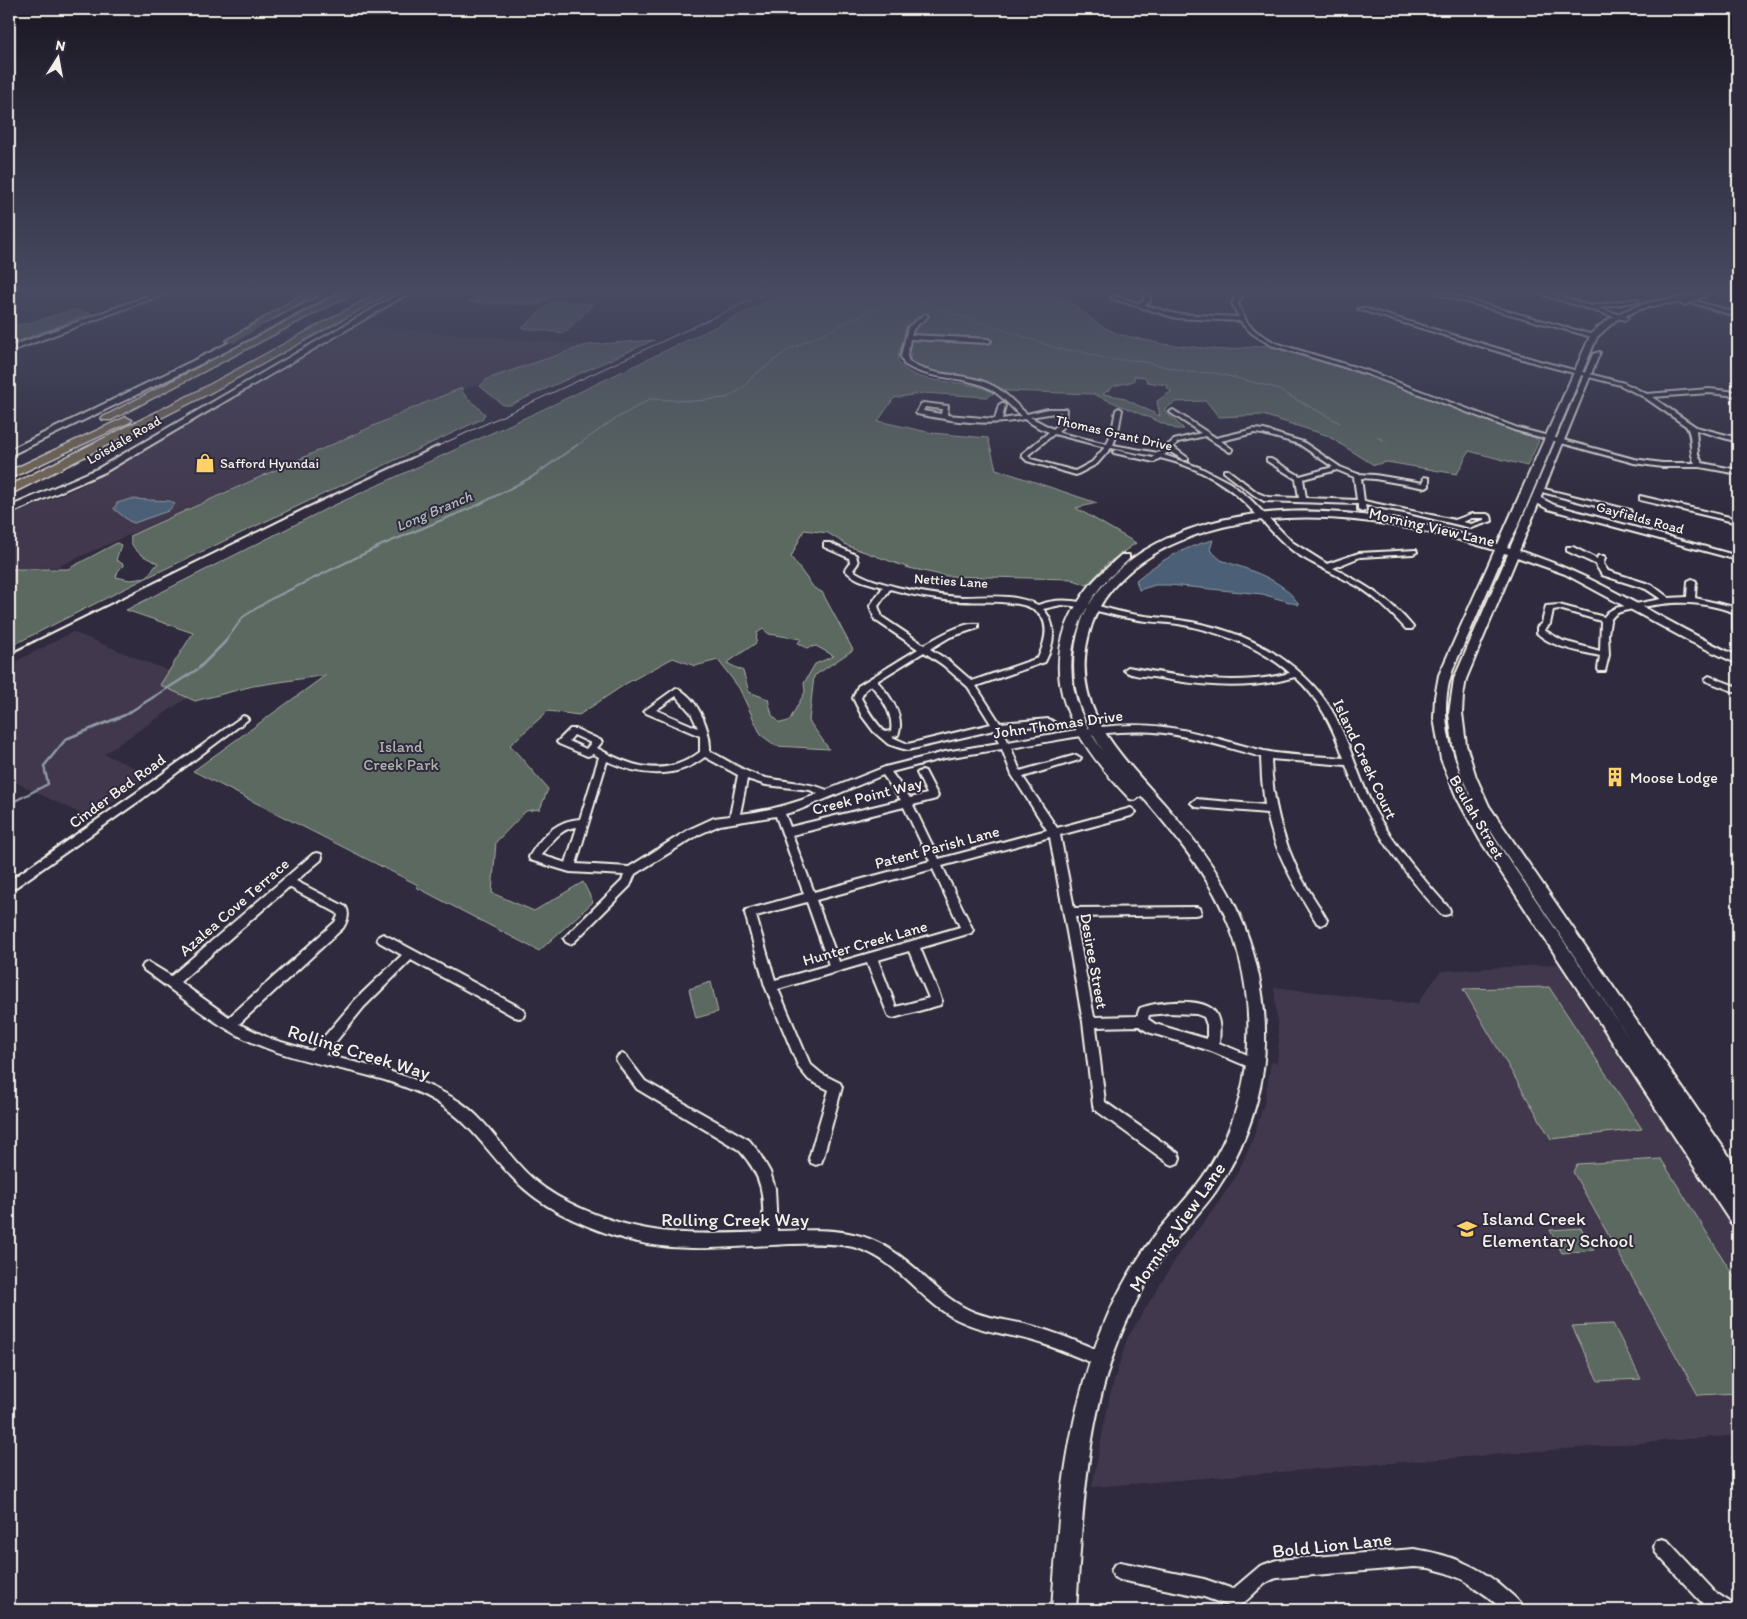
<svg xmlns="http://www.w3.org/2000/svg" width="1747" height="1619" viewBox="0 0 1747 1619" font-family="Itim,sans-serif">
	<style>
		.built { fill: #43394d }
		.green { fill: #5b6960; stroke: #a8ada4; fill-rule: evenodd }
		.water { fill: #4c6177; stroke: #8f9ba4 }
		.lines { fill: none; stroke-linecap: round; stroke-linejoin: round }
		.stream-far2 { stroke: #8f9ba4; stroke-width: 1 }
		.stream-far1 { stroke: #8f9ba4; stroke-width: 2 }
		.stream { stroke: #8f9ba4; stroke-width: 2.5 }
		.street-casing { stroke: #f4f1e8; stroke-width: 4 }
		.secondary-casing { stroke: #f4f1e8; stroke-width: 4 }
		.highway-casing { stroke: #f4f1e8; stroke-width: 3 }
		.street { fill: #2f2a3d; fill-rule: evenodd }
		.secondary { fill: #2f2a3d; fill-rule: evenodd }
		.highway { fill: #776a54; fill-rule: evenodd }
		.rail-far2 { stroke: #f4f1e8; stroke-width: 1 }
		.rail-far1 { stroke: #f4f1e8; stroke-width: 2 }
		.rail { stroke: #f4f1e8; stroke-width: 2.5 }
		.labels { text-anchor: middle; dominant-baseline: central; stroke-width: 4; stroke-linejoin: round; paint-order: stroke }
		.far-street-label { font-size: 14px; fill: #f4f1e8; stroke: #2f2a3d }
		.far-poi-label { font-size: 14px; fill: #f4f1e8; stroke: #2f2a3d; text-anchor: start }
		.far-water-label { font-size: 15px; font-style: italic; fill: #b1b7bb; stroke: #2f2a3d }
		.street-label { font-size: 16px; fill: #f4f1e8; stroke: #2f2a3d }
		.park-label { font-size: 16px; fill: #afb4ab; stroke: #2f2a3d }
		.poi-label { font-size: 16px; fill: #f4f1e8; stroke: #2f2a3d; text-anchor: start }
		.near-street-label { font-size: 19px; fill: #f4f1e8; stroke: #2f2a3d }
		.near-poi-label { font-size: 19px; fill: #f4f1e8; stroke: #2f2a3d; text-anchor: start }
	</style>
	<rect width="100%" height="100%" fill="#2f2a3d"/>
	<filter id="ink" filterUnits="userSpaceOnUse"><feTurbulence type="fractalNoise" baseFrequency=".02" numOctaves="2"/><feDisplacementMap in="SourceGraphic" scale="10" xChannelSelector="R" yChannelSelector="G"/><feConvolveMatrix kernelMatrix="1 2 1 2 8 2 1 2 1" color-interpolation-filters="sRGB"/></filter>
	<g filter="url(#ink)">
		<!-- built -->
		<path class="built" d="M354 325 587 345 422 404 57 567 9 568V516L64 494 91 481 168 437Z
			M73 632 205 686 104 754 151 775 90 818 9 779V665Z
			M1558 964 1738 1235V1435L1092 1487 1110 1395 1127 1339 1180 1252 1214 1209 1235 1178 1252 1142 1265 1100 1271 1062 1277 1063 1279 1041 1274 987 1417 1004 1441 971Z"/>
		<!-- green -->
		<path class="green" d="M482 293H555L538 305 468 302Z
			M786 293H1047L1069 301 1101 326 1118 334 1162 344 1225 350 1269 345 1368 376 1534 437 1539 441 1527 466 1469 451 1457 474 1387 462 1374 465 1326 435 1263 415 1219 417 1206 401 1175 402 1164 410 1184 429H1176L1093 394 1007 391 981 379 927 371 911 362 910 358 912 348H899L898 362C917 389 967 376 994 393L987 397 923 393 894 398 878 421 932 433 988 438 996 469 1097 503 1076 508 1136 543 1108 563 1087 585 1071 579 946 576 909 568 848 546 828 533 804 530 791 557 814 588 822 592 853 650 814 676 809 721 829 749 776 746 761 735 739 688 718 660 695 666 673 658 627 683 579 715 548 711 510 745 548 789 540 809 526 811 496 842 492 893 534 911 583 882 593 902 539 951 416 887 418 885 193 771 326 675 253 686 195 701 160 685 193 633 126 610 326 509 546 408ZM1134 376 1145 377 1147 382 1167 385 1168 389 1172 391 1157 401 1160 416 1121 397 1103 394 1114 386 1134 381ZM763 629 769 634 801 639 798 643 807 648 816 646 834 656 815 664 804 683 805 692 789 721 780 723 772 715 768 699 749 692 743 671 727 663 756 643 757 633Z
			M553 301 594 304 564 333 522 328Z
			M72 310 91 313 9 345V326L29 323Z
			M654 340 510 405H503L480 386 487 379 587 345Z
			M462 388 463 393 485 414 482 419 146 578 9 647V569H68L117 543 121 545 116 560 123 564V566L118 571 116 577 130 580 146 578 158 563C148 559 128 550 131 536L136 533 422 404Z
			M711 982 718 1012 696 1018 689 989Z
			M1549 987 1642 1129 1551 1139 1463 989Z
			M1661 1159 1738 1283V1393L1698 1395 1573 1172 1577 1164Z
			M1581 1228 1594 1250 1562 1253 1550 1230Z
			M1613 1324 1641 1379 1598 1381 1572 1326Z"/>
		<!-- water -->
		<path class="water" d="M131 499 170 501 175 504 168 511 134 523 129 521 114 509 117 503Z
			M1213 540 1210 550 1221 560C1249 570 1284 579 1299 605L1262 594 1169 585H1155L1139 590 1136 580C1159 561 1184 547 1213 540Z"/>
		<g class="lines">
			<!-- stream-far2 -->
			<path class="stream-far2" d="M904 297 1063 350 1079 351 1111 360H1135L1189 372 1215 373 1273 387 1340 423
				M1378 438 1386 441
				M575 447 612 421 650 399 695 401 726 398 742 389 753 376 788 350 909 293"/>
			<!-- stream-far1 -->
			<path class="stream-far1" d="M225 642 243 617 271 599 382 545 478 505 532 477 577 445"/>
			<!-- stream -->
			<path class="stream" d="M9 804 48 784 44 766 66 739 125 715 198 669 226 641"/>
			<defs>
				<path id="street" d="M1237 293H1243L1238 304 1247 323 1257 332 1275 343 1368 371 1518 428 1634 459 1662 463H1695C1688 451 1694 437 1686 426L1644 397 1620 385 1539 364 1358 309 1363 308 1543 362 1624 383 1647 394 1709 389 1738 392V396L1709 393 1652 397 1696 427 1738 438V442L1696 430 1698 454 1702 463 1738 470V474L1700 467H1662L1634 463 1514 430 1364 373 1271 345 1253 334 1243 325 1241 321 1176 318 1111 298 1114 296 1138 303 1144 301V296L1147 294 1150 296V302L1144 305 1176 314 1239 317 1232 304Z
					M1434 293H1443L1597 336 1592 337Z
					M1538 293H1547L1591 306 1636 299 1639 301 1598 308 1627 317 1628 318 1625 320Z
					M1687 299 1738 313V317L1687 301Z
					M925 314 928 316 914 328 911 335 988 339 991 341 988 343 910 339 907 356 909 362C933 378 961 372 987 383 1003 389 1014 403 1027 414L1048 409H1066L1065 425 1058 431 1060 433 1107 444 1112 431 1116 410 1119 408 1122 410 1118 431 1113 445 1158 453 1174 440 1201 433 1171 413 1170 412 1173 410 1216 438 1254 429 1264 430 1303 442 1340 467 1358 474 1375 475 1423 483 1424 477 1429 478V486L1426 488 1375 479 1361 478 1364 501 1455 520 1471 514H1487L1491 516 1492 521 1471 528 1404 512 1365 505 1366 510 1362 512 1358 510V504L1264 501 1254 495 1224 472V470H1228L1258 493 1268 497 1299 498 1296 479 1267 461V459H1271L1300 476 1333 467 1299 444 1263 434 1254 433 1221 441 1232 449V451L1230 452 1205 436 1178 442 1173 447 1188 458V460H1184L1169 451 1164 455 1201 468 1230 483 1250 499 1292 542 1327 564 1359 553 1416 550 1417 552 1413 554 1360 557 1333 568C1363 583 1391 600 1413 627L1412 629H1406C1391 613 1376 597 1357 586 1336 574 1313 565 1293 551 1275 537 1261 518 1244 502 1222 480 1191 465 1160 458L1154 462 1114 453 1113 452 1116 450 1153 458 1154 456 1111 448 1097 464 1076 475 1027 461 1022 456V454L1049 432 1039 428 1024 419C990 427 951 421 917 414L916 413 921 404 923 403 948 406 947 415 995 419 999 405 1002 403 1005 405 1002 419 1021 416C1008 404 998 391 982 385 955 375 928 380 904 364L901 356 908 327ZM925 407 942 409 941 414 923 411ZM1061 412 1059 424 1053 429 1030 417ZM1054 434 1105 447 1092 462 1075 471 1031 459 1028 455ZM1337 470 1354 477 1357 500 1306 498 1303 479ZM1472 518H1484V520L1471 524 1463 522Z
					M1540 488 1630 510 1631 512 1627 514 1538 491 1536 490Z
					M1640 496 1738 519V523L1640 500Z
					M1533 497H1539L1554 505 1738 556V560L1548 509 1533 501Z
					M824 543H830L856 555 858 563 853 570C873 585 935 596 962 597 988 597 1014 593 1038 605 1072 592 1104 611 1138 615 1159 618 1180 619 1201 624 1256 636 1309 667 1336 718 1351 747 1359 779 1374 809 1394 845 1421 877 1449 908L1450 911 1449 914 1445 915 1441 914C1400 869 1367 822 1346 765L1271 759C1272 801 1282 839 1301 877 1309 892 1319 905 1327 920L1325 923 1321 925 1317 923C1296 888 1275 853 1267 813L1196 807 1191 803 1196 799 1265 805 1262 779 1261 757C1229 748 1197 738 1164 733 1113 727 1060 740 1011 748L1020 771 1076 755 1081 758 1079 760 1023 777 1057 828 1131 808 1136 812 1131 816 1060 835 1074 908 1196 907 1200 908 1201 911 1200 914 1196 915 1075 917 1094 1017 1137 1016 1140 1008C1156 1002 1198 997 1212 1009 1221 1017 1220 1032 1219 1043L1260 1060 1262 1064 1260 1068 1256 1070 1211 1051 1148 1032 1139 1026 1096 1027 1105 1102 1178 1153 1180 1158 1178 1163 1173 1165 1168 1163 1094 1109 1093 1105 1083 1022 1050 837 942 866 973 930 971 933 920 948 942 1001 940 1005 893 1018 889 1017 867 963 778 989 810 1064 822 1074 840 1083 842 1087 823 1158 821 1163 816 1165 811 1163 809 1158 829 1090 809 1080 799 1068 765 986 745 913 746 910 750 909 804 894 776 816 720 825 698 835 635 874 630 886 574 942 570 944 566 942 564 939 566 936 622 881 624 875 570 872 530 860 529 857C540 838 556 820 580 819L599 757 593 754 588 756 585 755 559 744 557 742 570 729H576L600 740 602 742 597 748C633 768 665 778 700 752V736L646 713 644 711 676 688C697 696 711 730 710 751 728 761 746 773 766 778 787 782 807 782 827 790L885 767 945 752 999 743 994 730 908 750 900 748 888 744 874 732 862 716 853 698 858 686 918 649 875 620 870 606 883 587C870 583 855 581 845 570L850 563 849 558 824 547ZM890 589C912 595 935 600 958 601 997 604 1069 591 1038 658L972 681 949 661 930 649 950 637 978 628V624C962 622 938 637 924 645L882 617 878 606ZM1061 605C1086 606 1108 615 1133 619 1148 622 1163 622 1178 624 1218 631 1259 646 1290 673 1236 687 1182 677 1128 667L1124 670C1130 676 1144 676 1153 677 1203 686 1246 691 1295 677 1320 699 1333 728 1344 758 1319 756 1288 756 1264 751 1230 743 1198 731 1164 727 1112 720 1059 734 1008 742L1003 729 1049 725 1054 722 1049 719 1000 723 976 686 1045 662C1054 645 1058 624 1043 609ZM924 652 943 665 968 687 991 724 908 744 892 737 898 735C906 717 889 694 877 681ZM871 685C881 697 894 714 891 731L885 732C875 722 868 711 861 698L865 690ZM676 696 691 713 698 728 656 710ZM574 735 591 743 586 749 569 741ZM1002 749 1012 775 1047 830 939 859 913 805 936 799 938 796 925 771 922 770 917 773 927 794 910 798 891 772 945 758ZM705 757 738 775 730 816 714 818 690 829 629 867 576 864 607 761C640 776 675 780 705 757ZM883 775 901 800 790 827 785 814 799 810ZM747 779 766 785 810 790 818 794C792 804 768 811 740 814ZM904 807 930 861 814 892 792 835ZM577 827 566 863 541 855C551 843 560 828 577 827ZM933 869 960 927 839 962 816 900ZM807 902 829 965 775 980 756 916ZM909 951 929 998 896 1007 878 960ZM1168 1013 1196 1014 1204 1017 1207 1025V1039L1155 1024 1148 1019 1149 1015Z
					M1567 547H1573L1597 559 1598 556H1604L1605 558 1603 564 1608 571 1652 585 1669 598 1687 597 1688 581 1692 579 1696 581 1695 598 1734 607V593L1738 591V631L1733 629V612C1696 600 1675 601 1637 608 1627 611 1615 610 1610 621L1608 634 1609 655 1605 671H1599L1598 669 1600 656C1579 651 1553 648 1537 633V627L1542 623 1546 606 1559 605 1604 617 1608 612 1615 608 1661 599 1646 589 1602 575 1595 564 1567 551ZM1559 609 1601 621 1600 651 1563 641 1544 630 1550 624 1553 610Z
					M1709 676 1738 687V693L1706 681 1705 679Z
					M243 716 246 717 248 719 246 721 142 799 13 889 9 890V881L136 793Z
					M317 853 321 854 322 857 321 860 296 881 346 907C350 915 347 921 343 928L239 1024 271 1039 312 1051 356 999 402 955 379 942 377 939 379 936 383 934 387 936 523 1009 525 1013 523 1017 519 1018 515 1017 411 960 364 1007 325 1055C371 1066 419 1076 460 1102 490 1122 506 1156 533 1179 548 1192 566 1202 585 1210 647 1237 697 1235 763 1232 764 1195 764 1178 739 1150L637 1089 616 1060 618 1056 622 1054 626 1056 645 1081 749 1140 758 1151 770 1172 775 1188 777 1231C836 1229 869 1227 915 1268 932 1284 948 1300 969 1310 988 1319 1011 1320 1032 1326 1057 1333 1082 1343 1106 1354L1109 1359 1106 1364 1101 1367C1078 1357 1055 1347 1030 1340 1006 1334 981 1331 958 1320 919 1301 896 1257 853 1247 832 1242 810 1244 789 1244 729 1247 670 1255 612 1235 577 1223 541 1207 515 1180 485 1150 473 1124 435 1101 385 1072 320 1069 266 1048 220 1031 184 998 144 970L142 967 144 964 148 962 171 976 313 854ZM289 887 337 913 338 916 335 922 229 1017 180 982Z
					M1662 1539 1668 1541 1716 1593 1733 1604 1736 1610H1712L1704 1605 1656 1553 1654 1547 1656 1541Z
					M1414 1549C1449 1554 1480 1566 1506 1590 1513 1596 1521 1602 1524 1610H1503L1487 1596 1464 1580 1444 1572 1429 1568 1414 1567 1277 1578C1260 1582 1251 1601 1235 1608L1204 1597 1120 1580 1114 1577 1111 1571 1114 1565 1120 1562 1204 1579 1233 1589 1260 1566 1277 1560Z"/>
				<path id="secondary" d="M156 293H167L9 352V347Z
					M326 293H335L215 357 9 456V450L209 353Z
					M400 293H409L105 472 9 514V507L99 468Z
					M1701 293H1711L1685 305 1679 303 1663 304 1640 309 1616 320 1597 337 1518 526 1507 547 1510 548 1593 354 1600 352 1519 551C1598 575 1664 623 1738 656V664L1691 642 1565 574 1517 557 1466 679 1463 696 1462 713 1466 745 1476 777 1489 806 1738 1169V1194L1733 1192 1738 1200V1225L1731 1223 1480 840 1457 798 1441 759 1434 718 1435 697 1439 675 1495 550C1393 519 1272 498 1171 545 1137 561 1105 587 1092 624 1065 704 1117 751 1165 805 1187 830 1207 856 1224 885 1256 939 1271 1007 1263 1070 1257 1113 1240 1155 1216 1191 1203 1210 1186 1226 1172 1244 1156 1265 1143 1287 1132 1310 1086 1402 1083 1509 1076 1610H1052C1058 1511 1067 1407 1108 1315 1121 1285 1138 1257 1158 1231 1177 1208 1198 1187 1213 1161 1261 1081 1259 975 1214 893 1195 860 1171 830 1146 801L1141 796 1135 800 1130 799C1068 735 1027 665 1091 584 1100 574 1111 564 1121 555H1129V559C1119 569 1107 578 1099 589 1059 643 1064 699 1103 751 1076 711 1066 670 1081 623 1091 593 1116 569 1142 552 1245 488 1388 511 1498 544L1591 334C1611 314 1635 304 1663 300 1676 298 1688 298 1701 293ZM1504 553 1508 554 1454 679 1449 713 1453 745 1462 777 1478 812 1633 1044 1490 832C1463 786 1434 730 1451 675 1455 662 1462 649 1468 636 1480 608 1492 581 1504 553Z"/>
				<path id="highway" d="M305 293H315L234 343 226 341Z
					M342 293H353L111 420H103L101 418Z
					M378 293H389L208 394 9 495V486L200 390Z
					M126 417 132 420 130 422 9 479V471Z"/>
			</defs>
			<!-- street casing -->
			<use href="#street" class="street-casing"/>
			<!-- secondary casing -->
			<use href="#secondary" class="secondary-casing"/>
			<!-- highway casing -->
			<use href="#highway" class="highway-casing"/>
			<!-- street -->
			<use href="#street" class="street"/>
			<!-- secondary -->
			<use href="#secondary" class="secondary"/>
			<!-- highway -->
			<use href="#highway" class="highway"/>
			<!-- rail-far2 -->
			<path class="rail-far2" d="M436 447 766 293"/>
			<!-- rail-far1 -->
			<path class="rail-far1" d="M33 642 305 508 439 445"/>
			<!-- rail -->
			<path class="rail" d="M9 654 35 641"/>
		</g>
	</g>
	<!-- sky -->
	<linearGradient id="sky" x2="0" y2="1"><stop stop-color="#1a1722"/><stop offset="0.56" stop-color="#474a62"/><stop offset="1" stop-color="#474a62" stop-opacity="0"/></linearGradient>
	<rect width="1747" height="520" fill="url(#sky)"/>
	<!-- icons -->
	<defs>
		<symbol id="shop-bare" viewBox="-9 -9 18 18"><path d="M-5-2.5h2.3a2.7 3.5 0 0 1 5.4 0H5L5.5 6h-11ZM-1.5-2.5h3a1.5 2.3 0 0 0-3 0Z" fill="#ffd166" stroke="#2f2a3d" stroke-width="2.5" paint-order="stroke"/></symbol>
		<symbol id="building-bare" viewBox="-9 -9 18 18"><path d="M-4-6H4V6H1V3H-1V6H-4ZM-2.5-4.3h1.7v1.8h-1.7ZM.8-4.3h1.7v1.8H.8ZM-2.5-1h1.7V.8h-1.7ZM.8-1h1.7V.8H.8Z" fill="#ffd166" stroke="#2f2a3d" stroke-width="2.5" paint-order="stroke"/></symbol>
		<symbol id="school-bare" viewBox="-9 -9 18 18"><path d="M0-5L7-2L0 1L-7-2ZM-4 1L0 2.5L4 1V4Q0 6-4 4Z" fill="#ffd166" stroke="#2f2a3d" stroke-width="2.5" paint-order="stroke"/></symbol>
	</defs>
	<g fill-rule="evenodd">
		<use href="#shop-bare" x="191" y="449" width="28" height="28"/>
		<use href="#building-bare" x="1601" y="763" width="28" height="28"/>
		<use href="#school-bare" x="1453" y="1215" width="28" height="28"/>
	</g>
	<g class="labels">
		<!-- far-street labels -->
		<g class="far-street-label">
			<text transform="translate(1114 433) rotate(13)">Thomas Grant Drive</text>
			<text transform="translate(124 440) rotate(-30)">Loisdale Road</text>
			<text transform="translate(1640 518) rotate(15)">Gayfields Road</text>
			<text transform="translate(951 581) rotate(4)">Netties Lane</text>
		</g>
		<!-- far-poi labels -->
		<g class="far-poi-label">
			<text x="220" y="463">Safford Hyundai</text>
		</g>
		<!-- far-water labels -->
		<g class="far-water-label">
			<text transform="translate(434 511) rotate(-23)">Long Branch</text>
		</g>
		<!-- street labels -->
		<g class="street-label">
			<text transform="translate(1432 527) rotate(13)">Morning View Lane</text>
			<text transform="translate(1058 724) rotate(-8)">John Thomas Drive</text>
			<text transform="translate(1365 759) rotate(65)">Island Creek Court</text>
			<text transform="translate(117 791) rotate(-36)">Cinder Bed Road</text>
			<text transform="translate(867 796) rotate(-14)">Creek Point Way</text>
			<text transform="translate(1477 817) rotate(60)">Beulah Street</text>
			<text transform="translate(937 847) rotate(-15)">Patent Parish Lane</text>
			<text transform="translate(234 907) rotate(-41)">Azalea Cove Terrace</text>
			<text transform="translate(865 943) rotate(-16)">Hunter Creek Lane</text>
			<text transform="translate(1094 961) rotate(80)">Desiree Street</text>
		</g>
		<!-- park labels -->
		<g class="park-label">
			<text x="401" y="746">Island<tspan x="401" dy="18">Creek Park</tspan></text>
		</g>
		<!-- poi labels -->
		<g class="poi-label">
			<text x="1630" y="777">Moose Lodge</text>
		</g>
		<!-- near-street labels -->
		<g class="near-street-label">
			<text transform="translate(359 1052) rotate(17)">Rolling Creek Way</text>
			<text x="735" y="1219">Rolling Creek Way</text>
			<text transform="translate(1177 1227) rotate(-55)">Morning View Lane</text>
			<text transform="translate(1332 1545) rotate(-6)">Bold Lion Lane</text>
		</g>
		<!-- near-poi labels -->
		<g class="near-poi-label">
			<text x="1482" y="1218">Island Creek<tspan x="1482" dy="22">Elementary School</tspan></text>
		</g>
	</g>
	<!-- margin -->
	<rect width="1747" height="1619" fill="none" stroke="#2f2a3d" stroke-width="30"/>
	<rect x="15" y="15" width="1717" height="1589" fill="none" stroke="#f4f1e8" stroke-width="2" filter="url(#ink)"/>
	<!-- north arrow -->
	<g transform="translate(58 58) rotate(11)" stroke="#2f2a3d" stroke-width="4" paint-order="stroke">
	<path d="M0-4L9 19L0 12L-9 19Z" fill="#f4f1e8"/>
	<text y="-8" font-size="14" font-weight="bold" text-anchor="middle" fill="#f4f1e8">N</text>
	</g>
</svg>
